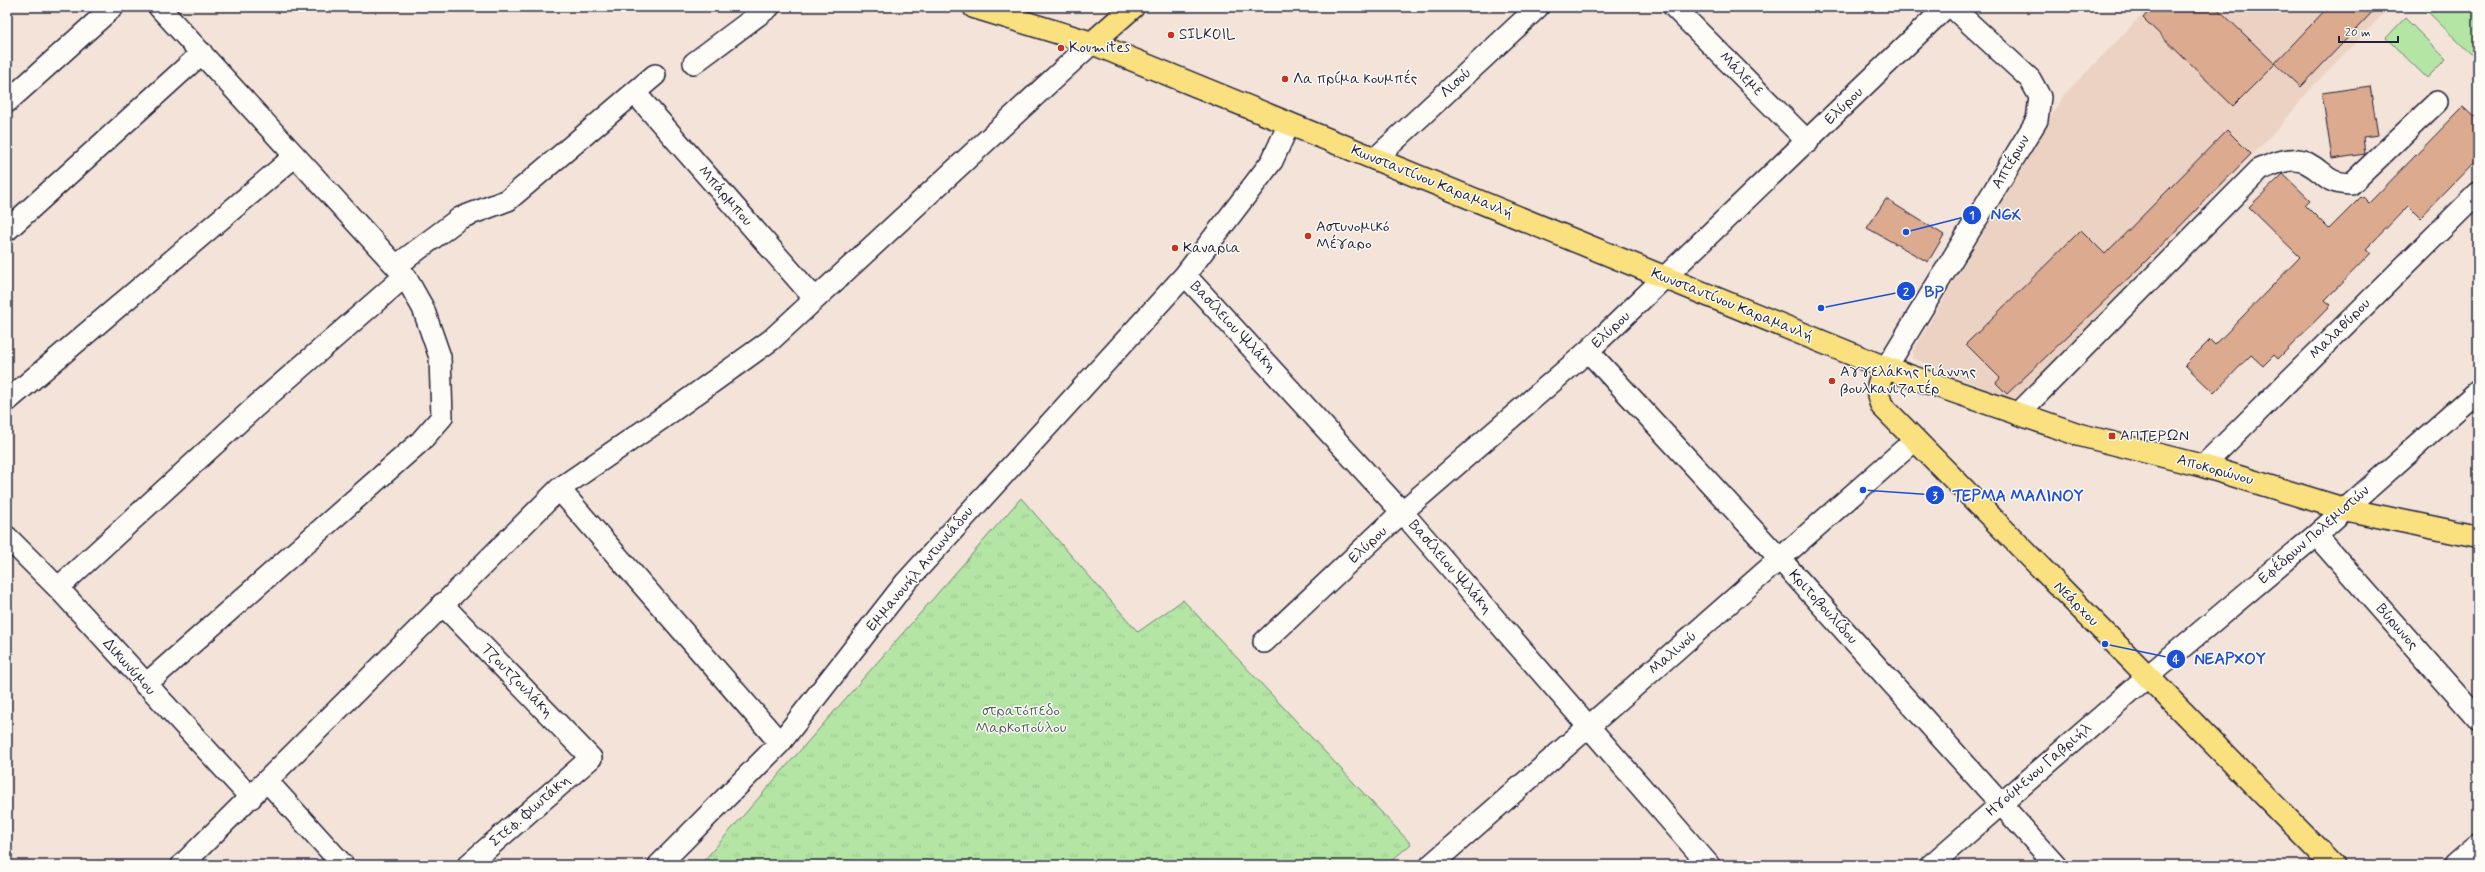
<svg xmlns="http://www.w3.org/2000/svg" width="2485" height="872" viewBox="0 0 2485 872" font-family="Mynerve,sans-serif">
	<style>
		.built { fill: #ecd2c2 }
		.park { fill: url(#park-tufts); stroke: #6b8470 }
		.pitch { fill: #b4e5a5; stroke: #6b8470 }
		.building { fill: #dcaa8f; stroke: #22223b }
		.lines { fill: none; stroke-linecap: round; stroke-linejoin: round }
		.minor-casing { stroke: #22223b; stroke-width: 24 }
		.major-casing { stroke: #22223b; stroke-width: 25 }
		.minor { stroke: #fdfcf7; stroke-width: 21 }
		.major { stroke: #fbe080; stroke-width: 22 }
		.poi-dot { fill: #c8321e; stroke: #fdfcf7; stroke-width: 1.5 }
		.labels { text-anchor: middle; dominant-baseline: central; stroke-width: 3; stroke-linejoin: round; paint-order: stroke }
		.poi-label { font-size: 15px; fill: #22223b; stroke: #fdfcf7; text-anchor: start }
		.street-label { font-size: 15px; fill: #22223b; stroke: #fdfcf7 }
		.park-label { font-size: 15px; fill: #4e5c5b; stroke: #fdfcf7 }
		.leader { fill: none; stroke: #1d4ed8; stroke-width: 1.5 }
		.callout-dot { fill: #1d4ed8; stroke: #fdfcf7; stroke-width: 1.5 }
		.mark-label { font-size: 12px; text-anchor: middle; font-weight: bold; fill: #fff }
		.callout-label { font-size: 16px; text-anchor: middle; font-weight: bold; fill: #1d4ed8; stroke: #fdfcf7; stroke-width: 3; stroke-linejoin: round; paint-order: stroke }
	</style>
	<defs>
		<pattern id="park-tufts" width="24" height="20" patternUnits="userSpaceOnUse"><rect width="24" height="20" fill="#b4e5a5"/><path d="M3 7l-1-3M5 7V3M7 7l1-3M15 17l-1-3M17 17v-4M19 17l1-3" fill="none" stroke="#9ac48f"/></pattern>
	</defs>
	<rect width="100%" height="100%" fill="#f3e3d8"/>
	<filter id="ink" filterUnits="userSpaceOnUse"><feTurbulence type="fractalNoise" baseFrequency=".025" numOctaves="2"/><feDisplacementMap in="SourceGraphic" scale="8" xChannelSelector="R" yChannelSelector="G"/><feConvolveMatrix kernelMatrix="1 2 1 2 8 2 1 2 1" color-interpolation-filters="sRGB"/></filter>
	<g filter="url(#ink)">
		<!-- built -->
		<path class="built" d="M2150 7H2390L2312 87 2283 123 2015 401 1912 358 1913 351 2063 96Z"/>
		<!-- park -->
		<path class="park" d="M1021 498 1138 632 1183 600 1411 844 1386 865H700Z"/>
		<!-- pitch -->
		<path class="pitch" d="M2423 7H2478V61Z
			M2405 18 2446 59 2427 78 2386 38Z"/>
		<!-- building -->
		<path class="building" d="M2153 7H2216L2275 64 2233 106 2143 18Z
			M2328 7H2377L2301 87 2275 63Z
			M2370 86 2378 135 2363 137 2365 154 2332 159 2322 93Z
			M2463 107 2478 121V158L2420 218 2408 206 2366 249 2371 253 2325 300 2331 305 2278 359 2274 355 2263 366 2251 355 2214 393 2185 365 2210 340 2215 345 2300 257 2249 207 2283 174 2310 200 2305 205 2329 229 2362 196 2369 203Z
			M2227 130 2251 154 2139 268 2007 394 1996 383 2000 378 1966 344 2081 230 2105 254Z
			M1886 199 1944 235 1928 262 1867 228Z"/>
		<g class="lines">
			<defs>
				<path id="minor" d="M1674 7 1808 142
					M694 63 769 7
					M635 93 815 299
					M7 102 113 7
					M1375 159 1538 7
					M7 230 202 53
					M396 266 460 218 508 200 655 75
					M1185 275 1402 512 1709 865
					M1588 351 1780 559 2056 865
					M1886 368 2037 120 2040 97 2030 79 1952 7
					M7 401 295 156
					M2018 414 2259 170C2272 164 2293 155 2307 163 2328 174 2324 183 2351 184L2437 102
					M2203 466 2478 193
					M559 489 780 743
					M2316 535 2478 719
					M7 537 58 588 251 798
					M58 588 255 407 405 276
					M442 604 591 758 468 865
					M1264 642 1402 512 1588 351 1946 7
					M145 685 421 441 442 417 440 357 423 308 405 276 159 7
					M267 781 343 865
					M182 865 559 489 661 419 771 340 1092 43
					M659 865 780 743 906 582 1185 275 1272 161 1289 124
					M1431 865 1915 440
					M1931 865 2148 676 2316 535 2478 391
					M2455 865 2478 845"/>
				<path id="major" d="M974 7 1092 43 1886 368 2080 435 2203 466 2344 509 2478 537
					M1092 43 1133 7
					M1886 368C1878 382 1875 390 1882 406L2333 865"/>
			</defs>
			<!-- minor casing -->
			<use href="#minor" class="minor-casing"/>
			<!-- major casing -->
			<use href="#major" class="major-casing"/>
			<!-- minor -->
			<use href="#minor" class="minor"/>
			<!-- major -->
			<use href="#major" class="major"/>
		</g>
	</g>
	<!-- markers -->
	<g class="poi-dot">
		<circle cx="1171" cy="35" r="4"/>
		<circle cx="1061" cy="48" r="4"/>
		<circle cx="1285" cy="79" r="4"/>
		<circle cx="1308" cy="236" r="4"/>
		<circle cx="1175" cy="248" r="4"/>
		<circle cx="1832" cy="381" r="4"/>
		<rect x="2108" y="432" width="8" height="8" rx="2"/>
	</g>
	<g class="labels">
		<!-- poi labels -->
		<g class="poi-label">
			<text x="1179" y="35">SILKOIL</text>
			<text x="1069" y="48">Koumites</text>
			<text x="1293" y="79">Λα πρίμα κουμπές</text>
			<text x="1316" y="227">Αστυνομικό<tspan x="1316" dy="17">Μέγαρο</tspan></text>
			<text x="1183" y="248">Καναρια</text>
			<text x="1840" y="372">Αγγελάκης Γιάννης<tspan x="1840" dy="17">βουλκανιζατέρ</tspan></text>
			<text x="2120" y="436">ΑΠΤΕΡΩΝ</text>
		</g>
		<!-- street labels -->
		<g class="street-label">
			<text transform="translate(1741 74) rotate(45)">Μάλεμε</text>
			<text transform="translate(1456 83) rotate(-43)">Λισού</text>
			<text transform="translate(1844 106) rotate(-44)">Ελύρου</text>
			<text transform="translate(2011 162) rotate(-59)">Απτέρων</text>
			<text transform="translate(1432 182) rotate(22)">Κωνσταντίνου Καραμανλή</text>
			<text transform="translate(725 196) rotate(49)">Μπάρμπου</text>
			<text transform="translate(1732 305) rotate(22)">Κωνσταντίνου Καραμανλή</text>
			<text transform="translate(1233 327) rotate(47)">Βασίλειου Ψιλάκη</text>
			<text transform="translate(2340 329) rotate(-45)">Μαλαθύρου</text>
			<text transform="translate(1611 330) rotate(-43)">Ελύρου</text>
			<text transform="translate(2215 470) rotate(16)">Αποκορώνου</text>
			<text transform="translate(2314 535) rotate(-41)">Εφέδρων Πολεμιστών</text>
			<text transform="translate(1368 545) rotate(-43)">Ελύρου</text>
			<text transform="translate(1450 567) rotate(49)">Βασίλειου Ψιλάκη</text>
			<text transform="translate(920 569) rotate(-50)">Εμμανουήλ Αντωνιάδου</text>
			<text transform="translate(2076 604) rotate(45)">Νεάρχου</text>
			<text transform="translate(1823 607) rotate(48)">Κριτοβουλίδου</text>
			<text transform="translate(2397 627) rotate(49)">Βύρωνος</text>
			<text transform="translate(1673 653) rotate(-41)">Μαλινού</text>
			<text transform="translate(129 667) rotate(48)">Δικωνύμου</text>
			<text transform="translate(517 681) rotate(46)">Τζουτζουλάκη</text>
			<text transform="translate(2039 770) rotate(-41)">Ηγούμενου Γαβριήλ</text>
			<text transform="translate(530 811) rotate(-41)">Στεφ. Φιωτάκη</text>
		</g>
		<!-- park labels -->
		<g class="park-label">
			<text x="1021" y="711">στρατόπεδο<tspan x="1021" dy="17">Μαρκοπούλου</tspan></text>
		</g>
	</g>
	<!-- callouts -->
	<path class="leader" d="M1906 232L1972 215M1821 308L1906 291M1863 490L1935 495M2105 644L2176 659"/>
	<g class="callout-dot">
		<circle cx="1906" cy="232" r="4"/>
		<circle cx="1821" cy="308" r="4"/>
		<circle cx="1863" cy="490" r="4"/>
		<circle cx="2105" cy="644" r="4"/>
		<circle cx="1972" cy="215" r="10"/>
		<circle cx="1906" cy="291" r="10"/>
		<circle cx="1935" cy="495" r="10"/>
		<circle cx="2176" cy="659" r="10"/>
	</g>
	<g class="mark-label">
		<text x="1972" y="219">1</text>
		<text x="1906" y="296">2</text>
		<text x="1935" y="500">3</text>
		<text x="2176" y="663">4</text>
	</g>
	<g class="callout-label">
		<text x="2006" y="220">NGX</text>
		<text x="1934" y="297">BP</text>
		<text x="2018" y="501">ΤΕΡΜΑ ΜΑΛΙΝΟΥ</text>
		<text x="2230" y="664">ΝΕΑΡΧΟΥ</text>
	</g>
	<!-- margin -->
	<rect width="2485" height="872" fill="none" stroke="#fdfcf7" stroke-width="24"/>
	<rect x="12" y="12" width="2461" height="848" fill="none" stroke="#22223b" stroke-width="1.5" filter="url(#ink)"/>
	<!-- scale -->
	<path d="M2339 36v6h59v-6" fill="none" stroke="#22223b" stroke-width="2"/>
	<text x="2345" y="36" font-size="12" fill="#22223b" stroke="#fdfcf7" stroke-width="3" paint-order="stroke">20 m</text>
</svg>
